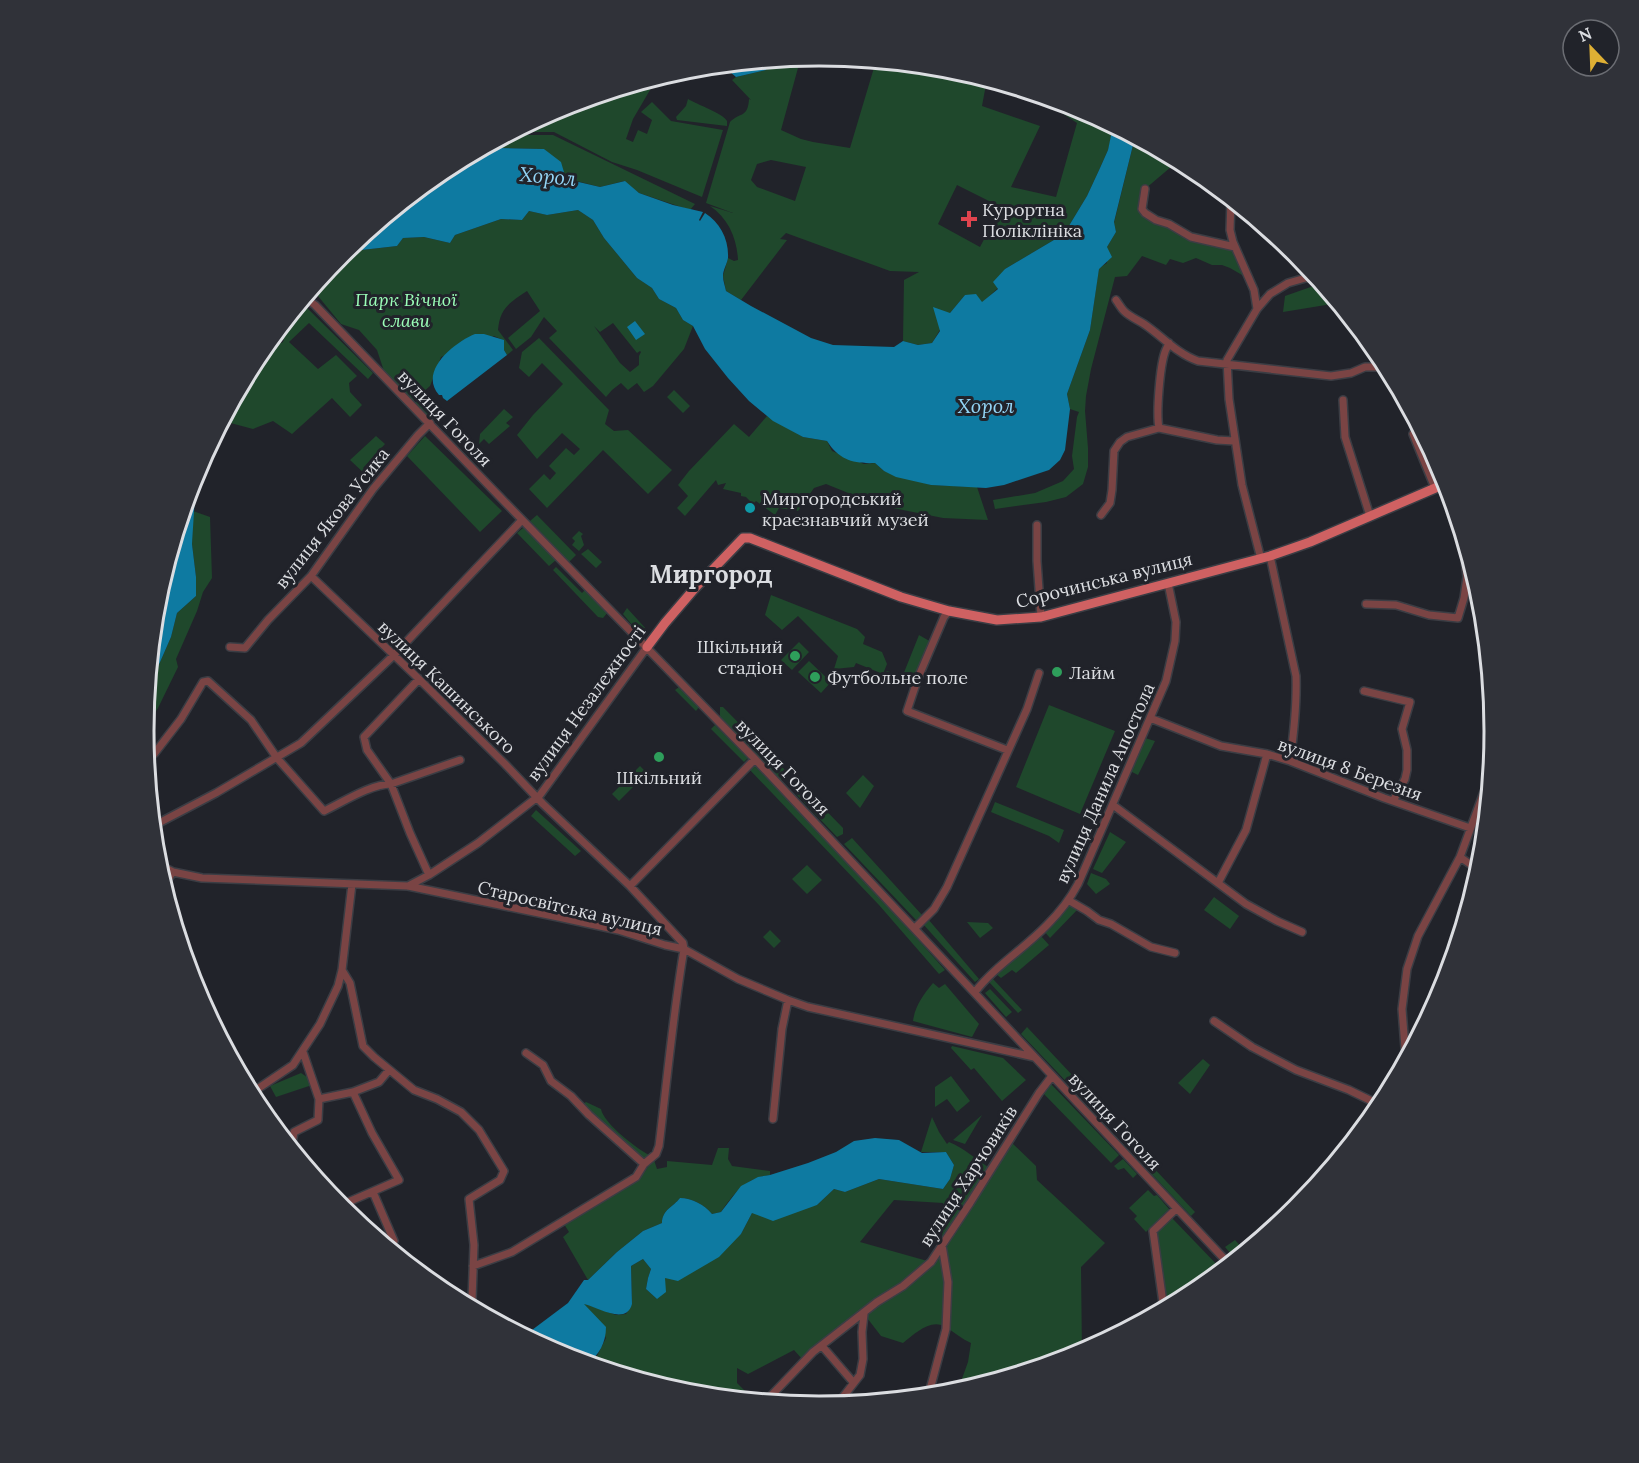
<svg xmlns="http://www.w3.org/2000/svg" width="1639" height="1463" viewBox="0 0 1639 1463" font-family="Lora,serif">
	<style>
		.green { fill: #1f482c; fill-rule: evenodd }
		.water { fill: #0e7aa1 }
		.lines { fill: none; stroke-linecap: round; stroke-linejoin: round }
		.minor-casing { stroke: #3b3d44; stroke-width: 10 }
		.major-casing { stroke: #3b3d44; stroke-width: 12 }
		.minor { stroke: #7a4444; stroke-width: 7 }
		.major { stroke: #cf6162; stroke-width: 9 }
		.health-dot { fill: #e0444e; stroke: #21232a; stroke-width: 2 }
		.culture-dot { fill: #0f9aa8; stroke: #21232a; stroke-width: 2 }
		.leisure-dot { fill: #2e9e5b; stroke: #21232a; stroke-width: 2 }
		.labels { text-anchor: middle; dominant-baseline: central; stroke-width: 6; stroke-linejoin: round; paint-order: stroke }
		.poi-label { font-size: 18px; fill: #dbdde1; stroke: #21232a; text-anchor: start }
		.park-label { font-size: 18px; font-style: italic; fill: #9bfeb8; stroke: #21232a }
		.street-label { font-size: 18px; fill: #dbdde1; stroke: #21232a }
		.water-label { font-size: 20px; font-style: italic; fill: #93d5f6; stroke: #21232a }
		.district-label { font-size: 24px; font-weight: bold; fill: #dbdde1; stroke: #21232a }
		.rim { fill: none; stroke: #dbdde1; stroke-width: 3 }
	</style>
	<rect width="100%" height="100%" fill="#21232a"/>
	<!-- green -->
	<path class="green" d="M801 57 781 130 801 139 813 142 850 148 876 61 952 69 987 79 982 106 1040 126 1011 187 1056 197 1077 123 1050 105 1053 99 1079 107 1114 126 1108 150 1100 168 1087 196 1064 234 1005 269 998 288 982 303 965 295 950 313 932 343 918 345 903 341 904 280 919 272 890 271 786 233 780 239 787 240 741 300 726 291 723 276 728 258 734 261 738 260C737 238 728 218 710 206L733 213 706 203 730 122C740 112 748 118 749 99L751 100 732 80 736 77 766 70 767 67 765 61ZM771 160 806 167 795 201 757 187 751 180 757 164ZM957 185 1001 207 980 247 938 224Z
		M657 78 633 119 626 139 633 142 638 130 647 134 652 120 641 112 652 102 671 121 723 130 702 197 637 170 612 162 554 132H514L561 107Z
		M688 99C696 104 724 114 727 121 727 123 727 124 727 126L677 120 676 117 686 106Z
		M509 135H553L695 204 690 210 639 193 624 181 600 187 565 178 544 149 495 148 478 151Z
		M1135 137 1178 161 1145 189 1142 208 1191 237 1235 247 1249 279 1230 268 1222 265H1212L1196 258 1183 263 1170 259 1166 265 1142 256 1127 276 1115 277 1091 369 1086 396 1085 411 1088 448V467L1083 484 1066 497 1046 502 995 509 993 500 1035 493 1063 481 1074 469 1072 456 1077 417 1079 412 1070 409 1067 394 1090 330 1099 268 1107 263V247L1116 232 1114 223Z
		M578 210 593 220 604 238 637 278 652 288 659 299 676 308 683 320 693 326 684 349 653 386 644 392 637 383 628 390 621 383 612 390 606 397 549 338 557 331 544 317 531 337 516 349 508 338 540 311 527 291C509 303 500 308 498 330L513 350 507 355 504 350 503 340 494 336 441 357 430 386 413 401 384 371 377 350 359 330 341 324 318 296 310 291 344 252 397 246 403 238 424 237 450 243 455 235 501 219 522 220 529 211 547 215ZM613 323 637 353 640 351 641 352 639 356V365L630 372 620 363 594 326 600 332Z
		M1322 283 1338 303 1283 312 1285 296Z
		M301 302 373 373 368 379 309 323 289 342 318 369 336 355 357 376 349 383 350 392 362 405 350 417 332 398 292 434 273 421 253 429 223 421 258 356 266 345 272 348 277 341 282 343 284 340 274 336Z
		M539 338 609 410 605 424 614 431 628 430 672 470 648 494 603 450 547 508 529 489 544 474 550 480 556 473 549 466 566 448 574 455 580 449 562 433 537 459 517 435 533 415 563 384 542 363 529 377 519 368 522 352Z
		M674 390 690 406 683 413 667 397Z
		M423 396 440 413 432 421 415 403Z
		M504 409 513 417 506 423 510 426 489 444 484 439 479 444 480 434Z
		M767 416 803 437 827 441 832 451 864 464 875 463 884 471 931 485 977 487 988 520 943 518 878 505 826 484 814 488 798 511 779 508 775 515 756 501 753 504 746 497 741 496V493L723 489 726 483 718 485 716 480 685 516 677 508 688 496 678 485 689 471 734 424 749 437Z
		M376 436 385 444 363 468 368 473 366 475 350 460Z
		M425 436 502 511 480 532 407 456Z
		M193 511 210 517 212 578 203 592 197 611 176 659 178 667 158 708 144 730 147 692 171 637 177 613 196 596V577L192 544Z
		M537 515 576 555 569 562 530 521Z
		M523 528 528 529 556 560 549 566 517 533Z
		M579 531 583 534 581 536 584 545 579 551 572 545 575 541 572 538Z
		M588 549 602 562 596 568 581 554Z
		M556 567 582 593 585 590 608 612 603 618 598 617 553 570Z
		M771 595 857 629 865 637 863 644 882 652 887 664 883 674 856 663 854 667 834 669 838 656 798 616 782 630 765 615Z
		M627 608 648 631 642 637 623 614Z
		M919 635 933 643 917 685 888 673 886 671 903 675Z
		M799 642 809 652 792 670 781 660Z
		M809 661 831 682 821 693 798 672Z
		M679 687 699 707 696 711 675 690Z
		M1049 705 1115 731 1080 814 1016 787Z
		M720 707H723L787 772 781 780 720 718Z
		M715 725 748 758 744 762 711 729Z
		M1145 738 1155 741 1138 775 1130 771Z
		M754 765 884 901 945 970 939 974 879 905 749 769Z
		M640 766 647 773 619 801 612 794Z
		M863 775 874 786 860 808 846 793Z
		M803 787 843 828V834L837 837 796 794Z
		M995 802 1064 830 1059 843 1049 836 991 812Z
		M536 810 581 851 575 856 531 816Z
		M1110 832 1126 842 1102 873 1093 869Z
		M852 838 922 915 916 920 844 844Z
		M807 865 822 880 807 894 792 879Z
		M1091 873 1106 879 1110 884 1096 894 1087 884Z
		M1214 897 1239 916 1230 929 1204 910Z
		M1070 904 1078 909 1050 938 1044 931Z
		M928 919 979 979 975 982 923 924Z
		M967 922 988 923 993 928 980 938Z
		M770 930 781 941 774 948 763 937Z
		M1041 936 1049 945 1016 973 1012 970 1001 978 996 974Z
		M993 979 1022 1010 1018 1013 989 982Z
		M933 983 939 988 945 984 979 1024 972 1037 913 1021C915 1006 923 995 933 983Z
		M990 989 1012 1012 1006 1017 985 993Z
		M1027 1027 1106 1111 1098 1115 1021 1034Z
		M952 1046 1003 1058 1026 1080 1002 1101 974 1068 971 1070 951 1048Z
		M1203 1059 1210 1065 1190 1094 1178 1083Z
		M301 1073 307 1077 312 1085 276 1097 270 1086Z
		M951 1076 970 1101 957 1112 947 1099 935 1107V1087Z
		M1050 1083 1119 1155 1111 1163 1043 1093Z
		M586 1102 601 1109C603 1123 639 1151 653 1157L657 1169 667 1167V1161L712 1165 718 1148H729L728 1159 732 1166 770 1171V1175C746 1178 734 1193 721 1212L712 1214C705 1205 692 1198 680 1198 673 1207 662 1210 662 1223L643 1231 617 1252 588 1280 563 1237 569 1232 564 1224 641 1177 652 1161 650 1159 642 1158 583 1104Z
		M982 1115 965 1144 953 1140Z
		M932 1117 939 1132 947 1144 949 1142C964 1148 977 1160 991 1169L1011 1142 1036 1166 1037 1180 1105 1243 1081 1267 1082 1354 952 1394 959 1387 968 1362 971 1343C962 1339 955 1333 946 1327 930 1318 915 1334 903 1343L881 1336 864 1314 802 1359 794 1350 748 1374 737 1368V1383L755 1401 687 1394 587 1364 597 1356 606 1338 583 1303 616 1315 626 1314 632 1304 631 1266 643 1259 651 1269 648 1278 646 1289 657 1299 665 1278 741 1234 752 1213 817 1205 834 1189 845 1192 879 1179 943 1189 950 1179 954 1165 946 1152H921ZM894 1200 943 1203 942 1245 931 1262 860 1242Z
		M1123 1159 1137 1174 1133 1178 1124 1168 1118 1170 1114 1166Z
		M1151 1165 1195 1212 1191 1216 1147 1169Z
		M1148 1190 1154 1196 1157 1195 1169 1209 1146 1232 1134 1219 1137 1216 1129 1208Z
		M1171 1217 1223 1271 1195 1294 1167 1308 1157 1228Z
		M1235 1240 1246 1252 1236 1260 1225 1247Z"/>
	<!-- water -->
	<path class="water" d="M765 61 767 67 766 70 736 77 722 65 735 64 743 68 747 66 748 63Z
		M1113 126 1135 137 1114 222 1116 232 1107 247 1112 257 1099 269 1090 330 1067 394 1070 409 1065 450 1060 460 1049 470 1004 485 986 488 931 485 896 477 884 471 875 463C854 464 839 460 827 441L803 437 773 421 749 401 728 378 705 349 693 326 683 320 676 308 659 299 652 288 637 278 604 238 593 220 578 210 547 215 529 211 522 220 501 219 455 235 450 243 424 237 403 238 397 246 344 252 444 169 478 151 495 148 544 149 561 162 566 179 600 187 625 181 639 193 673 205 703 212 699 220 700 221 705 213C720 223 729 239 728 258 727 264 723 270 723 276 723 281 725 286 726 291L751 306 811 338 833 345 894 347 903 341 918 345 932 343 940 331 933 307 950 313 965 295 976 294 982 302 998 289 993 282 1005 269 1064 234 1087 196 1100 168 1108 150Z
		M635 321 645 334 636 340 627 327Z
		M475 334H484L504 340V350L507 355 447 401 443 398 442 395H439C418 371 455 342 475 334Z
		M214 437 195 495 192 544 196 577V596L177 613 171 637 147 692 155 616 169 590 173 573 171 551 195 472Z
		M875 1138 899 1140 922 1153 946 1152 954 1165 950 1179 943 1189 879 1179 845 1192 834 1189 817 1205 773 1221 752 1213 741 1234 719 1257 678 1281 665 1278 666 1292 657 1299 646 1289 648 1278 651 1269 643 1259 631 1266 632 1304C626 1326 598 1307 584 1304L606 1327C606 1343 599 1355 587 1364L560 1356 524 1336 568 1303 584 1280H588L617 1252 643 1231 662 1223C662 1210 673 1207 680 1198 692 1198 705 1205 712 1214L721 1212 741 1186 758 1177 770 1175 808 1163 836 1152 854 1141Z"/>
	<g class="lines">
		<defs>
			<path id="minor" d="M1145 189 1142 209 1145 213 1156 220 1169 224 1191 237 1235 247
				M1231 199 1230 230 1233 242 1254 290 1257 309 1227 360 1229 399 1242 485 1261 559
				M305 298 315 305 499 496 755 759 1230 1265
				M1116 300C1119 304 1121 308 1124 311 1130 317 1138 320 1144 324 1162 336 1177 354 1198 361L1331 376 1351 373 1365 367H1387
				M1257 309 1270 294 1288 283 1316 275
				M1343 400 1345 437 1370 516
				M1159 428C1156 413 1160 366 1165 352 1165 351 1169 344 1169 343
				M1413 434 1435 488
				M1101 515 1110 503 1112 490 1114 451 1120 442 1127 437 1159 428 1217 440 1234 441
				M1037 525V561L1041 617
				M1270 556 1296 676C1297 705 1294 732 1290 761
				M311 576 419 679 505 764 543 804 630 886 683 943 684 949C673 1014 667 1081 659 1146L656 1154 644 1164 636 1177 512 1252 473 1266
				M1366 604 1396 605 1429 615 1458 618 1464 598 1467 577 1462 534
				M949 611 944 617 918 678 907 711 1007 750
				M230 647 245 648 268 620 311 576 373 489 418 435 430 423
				M419 679 364 737 367 750 391 784 410 833 429 875
				M1364 691 1410 702 1402 729 1407 750V770L1405 779 1393 801
				M1150 718 1221 746 1267 754 1290 761 1384 798 1470 828
				M154 754 181 719 203 682 208 681 251 720 277 758 324 811C343 802 371 784 391 784L460 760
				M1113 805 1246 904 1277 921 1302 932
				M153 826 216 793 301 743 394 655 522 520
				M1460 857 1480 871
				M157 864 173 872 202 878 408 886 563 918 618 930 665 945 684 949 738 979 788 1000 808 1007 1034 1057
				M1218 883 1246 830 1267 754
				M163 886 173 872
				M408 886 429 875 478 843 540 795 647 647
				M630 886 755 759
				M1068 900 1087 911 1099 920 1111 924 1151 947 1175 953
				M915 928 934 909 947 887 1027 709 1039 673
				M342 970 350 983 363 1046 374 1057 414 1090 437 1099 461 1112 479 1130 504 1171 500 1180 469 1199 474 1245 472 1300 473 1308H471
				M975 992C995 966 1024 949 1047 925 1059 913 1070 899 1078 884L1166 681 1175 641 1176 622 1168 583
				M1214 1021 1252 1047 1296 1070 1349 1090 1382 1106
				M526 1053 543 1065 551 1081 571 1096 589 1115 644 1164
				M1406 1061 1402 1009 1407 969 1418 936 1460 857 1491 773
				M250 1094 293 1065 320 1024 338 986 342 970 352 884
				M319 1099 353 1092 379 1082 389 1070
				M773 1119 782 1029 788 1000
				M289 1145 292 1143 294 1132 318 1120 319 1099 303 1052
				M373 1192 394 1241 385 1245
				M339 1206 399 1180 372 1133 353 1092
				M1164 1310 1153 1231 1176 1209
				M822 1346 853 1382
				M928 1397 946 1329 948 1282 942 1245
				M765 1402 813 1352 877 1302 903 1286 931 1262 970 1203 1039 1093 1052 1076
				M836 1406 860 1375 863 1359 862 1332 864 1314"/>
			<path id="major" d="M647 647 665 623 695 588 743 538H750L901 597 949 611 997 620 1041 617 1270 556 1310 542 1447 483"/>
		</defs>
		<!-- minor casing -->
		<use href="#minor" class="minor-casing"/>
		<!-- major casing -->
		<use href="#major" class="major-casing"/>
		<!-- minor -->
		<use href="#minor" class="minor"/>
		<!-- major -->
		<use href="#major" class="major"/>
	</g>
	<!-- markers -->
	<path class="health-dot" d="M966 210h6v6h6v6h-6v6h-6v-6h-6v-6h6z"/>
	<circle class="culture-dot" cx="750" cy="508" r="6"/>
	<g class="leisure-dot">
		<circle cx="795" cy="656" r="6"/>
		<circle cx="1057" cy="672" r="6"/>
		<circle cx="815" cy="677" r="6"/>
		<circle cx="659" cy="757" r="6"/>
	</g>
	<g class="labels">
		<!-- poi labels -->
		<g class="poi-label">
			<text x="982" y="209">Курортна<tspan x="982" dy="21">Поліклініка</tspan></text>
			<text x="762" y="498">Миргородський<tspan x="762" dy="21">краєзнавчий музей</tspan></text>
			<text x="783" y="646" text-anchor="end">Шкільний<tspan x="783" dy="21">стадіон</tspan></text>
			<text x="1069" y="672">Лайм</text>
			<text x="827" y="677">Футбольне поле</text>
			<text x="659" y="777" text-anchor="middle">Шкільний</text>
		</g>
		<!-- park labels -->
		<g class="park-label">
			<text x="406" y="299">Парк Вічної<tspan x="406" dy="21">слави</tspan></text>
		</g>
		<!-- street labels -->
		<g class="street-label">
			<text transform="translate(445 418) rotate(46)">вулиця Гоголя</text>
			<text transform="translate(332 518) rotate(-52)">вулиця Якова Усика</text>
			<text transform="translate(1104 580) rotate(-14)">Сорочинська вулиця</text>
			<text transform="translate(447 687) rotate(44)">вулиця Кашинського</text>
			<text transform="translate(586 703) rotate(-54)">вулиця Незалежності</text>
			<text transform="translate(783 767) rotate(46)">вулиця Гоголя</text>
			<text transform="translate(1350 769) rotate(20)">вулиця 8 Березня</text>
			<text transform="translate(1105 783) rotate(-66)">вулиця Данила Апостола</text>
			<text transform="translate(570 908) rotate(13)">Старосвітська вулиця</text>
			<text transform="translate(1115 1121) rotate(47)">вулиця Гоголя</text>
			<text transform="translate(968 1176) rotate(-57)">вулиця Харчовиків</text>
		</g>
		<!-- water labels -->
		<g class="water-label">
			<text transform="translate(548 176) rotate(5)">Хорол</text>
			<text x="986" y="405">Хорол</text>
		</g>
		<!-- district labels -->
		<g class="district-label">
			<text x="711" y="574">Миргород</text>
		</g>
	</g>
	<!-- crop -->
	<path d="M0 0H1639V1463H0ZM154 731a665 665 0 1 1 1330 0a665 665 0 1 1-1330 0Z" fill="#303239" fill-rule="evenodd"/>
	<path class="rim" d="M154 731a665 665 0 1 1 1330 0a665 665 0 1 1-1330 0Z"/>
	<!-- north arrow -->
	<g transform="translate(1591 48) rotate(337)"><circle r="28" fill="#21232a" stroke="#6b6d73" stroke-width="1.5"/>
	<path d="M0-4.5L10 22L0 15L-10 22Z" fill="#dfb034"/>
	<text y="-9" font-size="16" font-weight="bold" text-anchor="middle" fill="#dbdde1">N</text>
	</g>
</svg>
